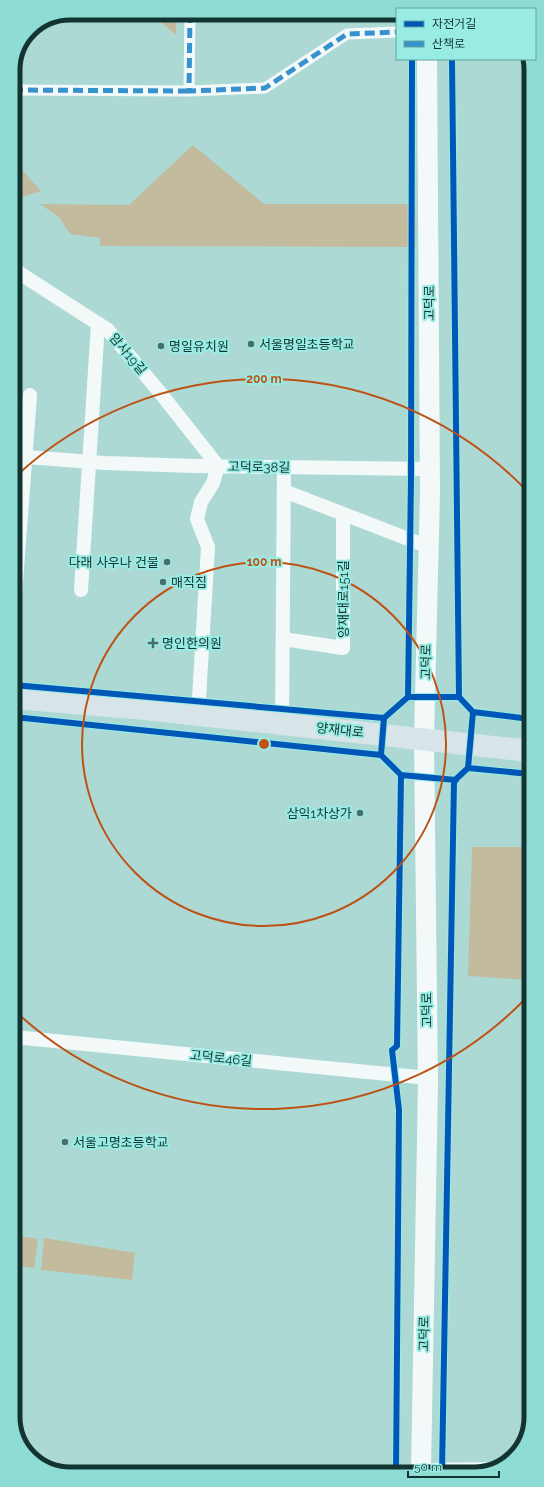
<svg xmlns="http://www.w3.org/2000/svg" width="544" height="1487" viewBox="0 0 544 1487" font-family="Raleway,'Noto Sans KR',sans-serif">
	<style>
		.green { fill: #c3bb9d }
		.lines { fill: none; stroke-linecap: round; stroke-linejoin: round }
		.pedestrian { stroke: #f3f9f9; stroke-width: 11 }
		.minor { stroke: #f3f9f9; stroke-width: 14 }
		.secondary { stroke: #f3f9f9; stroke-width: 20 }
		.primary { stroke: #d8e5e8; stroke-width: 22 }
		.quiet { stroke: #3692ce; stroke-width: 5; stroke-dasharray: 10 5; stroke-linecap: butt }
		.cycleway-casing { stroke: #99ece3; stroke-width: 8 }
		.cycleway { stroke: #0057b8; stroke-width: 6 }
		.ring { fill: none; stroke: #bd5214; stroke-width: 2 }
		.poi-dot { fill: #486e6b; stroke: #99ece3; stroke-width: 1.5 }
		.labels { text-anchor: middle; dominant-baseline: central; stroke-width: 4; stroke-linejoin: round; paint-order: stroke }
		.street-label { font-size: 13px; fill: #123532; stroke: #99ece3 }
		.poi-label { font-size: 13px; fill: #123532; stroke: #99ece3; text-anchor: start }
		.rim { fill: none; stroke: #123532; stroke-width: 5 }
		.centre { fill: #bd5214; stroke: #99ece3; stroke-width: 2 }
		.ring-label { font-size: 12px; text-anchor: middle; font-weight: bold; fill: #bd5214; stroke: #99ece3; stroke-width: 4; stroke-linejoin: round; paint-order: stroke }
	</style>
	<rect width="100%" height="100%" fill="#acd9d4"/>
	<!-- green -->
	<path class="green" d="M150 13H176V35Z
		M193 145 264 204H416V247L100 246V238L70 234 59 217 40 204 129 205Z
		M13 160 41 191 13 200Z
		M472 847H530V980L468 976Z
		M15 1235 38 1239 34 1268 15 1265Z
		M44 1238 135 1253 132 1280 41 1270Z"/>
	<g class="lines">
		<!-- pedestrian -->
		<path class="pedestrian" d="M190 13 189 91 265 88 347 34 397 32
			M13 90 189 91"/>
		<!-- minor -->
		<path class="minor" d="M13 269 108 330 162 395 218 466 213 483 201 502 197 519 208 547 198 715
			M14 456 105 463 195 466 430 469
			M284 491 429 547
			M81 590 98 323
			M14 609 30 395
			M283 639 343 648V514
			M282 724 284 467
			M14 1037 428 1078
			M421 1470 494 1469"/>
		<!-- secondary -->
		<path class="secondary" d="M421 1472 428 1083 424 739 430 492 427 59"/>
		<!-- primary -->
		<path class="primary" d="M14 698 145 709 530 751"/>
		<!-- quiet -->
		<path class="quiet" d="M190 13 189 91 265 88 347 34 397 32
			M13 90 189 91"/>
		<defs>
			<path id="cycleway" d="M452 59 459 697 473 712 530 719
				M14 685 384 718
				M408 697 411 478 412 59
				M14 717 381 755 401 775 456 780
				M381 755 384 718 408 697H459
				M468 768 530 774
				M396 1472 399 1110 392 1050 397 1046 401 775
				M442 1472 454 781 468 768 473 712"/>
		</defs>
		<!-- cycleway casing -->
		<use href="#cycleway" class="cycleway-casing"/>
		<!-- cycleway -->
		<use href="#cycleway" class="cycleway"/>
	</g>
	<!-- distance rings -->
	<g class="ring">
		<circle cx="264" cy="744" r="182"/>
		<path d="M529 995A365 365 0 0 1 15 1011M15 477A365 365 0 0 1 529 493"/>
	</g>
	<!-- markers -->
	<g class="poi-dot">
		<circle cx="251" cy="344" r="4"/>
		<circle cx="161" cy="346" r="4"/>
		<circle cx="167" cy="562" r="4"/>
		<circle cx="163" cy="582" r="4"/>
		<path d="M151 637h4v4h4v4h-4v4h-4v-4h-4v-4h4z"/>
		<circle cx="360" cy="813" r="4"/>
		<circle cx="65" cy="1142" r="4"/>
	</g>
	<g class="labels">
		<!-- street labels -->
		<g class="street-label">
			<text transform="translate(429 303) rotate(-90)">고덕로</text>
			<text transform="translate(128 354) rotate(50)">암사19길</text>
			<text transform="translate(259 467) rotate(1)">고덕로38길</text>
			<text transform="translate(343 599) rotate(-90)">양재대로151길</text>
			<text transform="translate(426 662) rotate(-89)">고덕로</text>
			<text transform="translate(340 730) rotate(6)">양재대로</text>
			<text transform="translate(427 1010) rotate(-91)">고덕로</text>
			<text transform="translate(221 1058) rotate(6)">고덕로46길</text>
			<text transform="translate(424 1334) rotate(-89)">고덕로</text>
		</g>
		<!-- poi labels -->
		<g class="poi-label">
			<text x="259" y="344">서울명일초등학교</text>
			<text x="169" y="346">명일유치원</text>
			<text x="159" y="562" text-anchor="end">다래 사우나 건물</text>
			<text x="171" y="582">매직짐</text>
			<text x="162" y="643">명인한의원</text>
			<text x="352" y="813" text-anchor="end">삼익1차상가</text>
			<text x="73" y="1142">서울고명초등학교</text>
		</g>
	</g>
	<!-- crop -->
	<path d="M0 0H544V1487H0ZM70 20H474A50 50 0 0 1 524 70V1417A50 50 0 0 1 474 1467H70A50 50 0 0 1 20 1417V70A50 50 0 0 1 70 20Z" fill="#8eddd5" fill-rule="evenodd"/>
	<path class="rim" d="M70 20H474A50 50 0 0 1 524 70V1417A50 50 0 0 1 474 1467H70A50 50 0 0 1 20 1417V70A50 50 0 0 1 70 20Z"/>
	<circle cx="264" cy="744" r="6" class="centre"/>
	<g class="ring-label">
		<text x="264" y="383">200 m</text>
		<text x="264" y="566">100 m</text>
	</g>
	<!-- legend -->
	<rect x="396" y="8" width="140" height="52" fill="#99ece3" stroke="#63a39c"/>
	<rect x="404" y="21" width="20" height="6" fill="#0057b8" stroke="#63a39c"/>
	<text x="432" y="28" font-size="12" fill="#123532">자전거길</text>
	<rect x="404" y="41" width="20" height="6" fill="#3692ce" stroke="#63a39c"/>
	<text x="432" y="48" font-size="12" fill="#123532">산책로</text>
	<!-- scale -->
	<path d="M408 1471v6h91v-6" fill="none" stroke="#123532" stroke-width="2"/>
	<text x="414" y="1471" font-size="12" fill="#123532" stroke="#99ece3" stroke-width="3" paint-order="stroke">50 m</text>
</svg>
